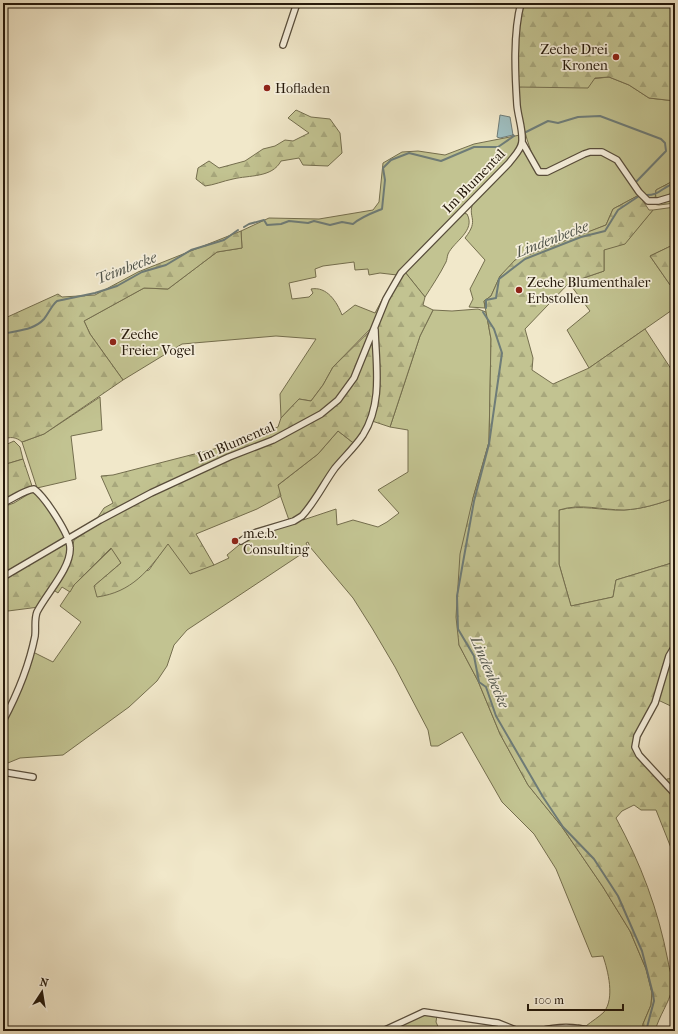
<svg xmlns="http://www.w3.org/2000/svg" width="678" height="1034" viewBox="0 0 678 1034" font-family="'IM FELL French Canon',serif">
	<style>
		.green { fill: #c2c391; stroke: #746e4e }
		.forest { fill: url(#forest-firs); stroke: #746e4e }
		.water { fill: #9ebec0; stroke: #6e7c78 }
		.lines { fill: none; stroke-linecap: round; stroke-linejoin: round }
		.stream { stroke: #6e7c78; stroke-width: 2 }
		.street-casing { stroke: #584d3b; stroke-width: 8 }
		.street { stroke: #f6f0dd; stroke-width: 5.5 }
		.poi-dot { fill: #8f2418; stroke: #f6f0dd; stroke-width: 1.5 }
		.labels { text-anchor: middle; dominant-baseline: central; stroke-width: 3.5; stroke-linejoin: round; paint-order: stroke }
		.poi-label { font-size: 14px; fill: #25190b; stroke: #f6f0dd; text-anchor: start }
		.street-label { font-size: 14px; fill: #25190b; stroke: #f6f0dd }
		.water-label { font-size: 15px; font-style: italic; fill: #4f534a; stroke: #f6f0dd }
	</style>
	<defs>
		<pattern id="forest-firs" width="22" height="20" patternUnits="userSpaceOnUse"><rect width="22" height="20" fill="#c2c391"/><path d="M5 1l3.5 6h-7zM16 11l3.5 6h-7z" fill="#a7a77c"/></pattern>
	</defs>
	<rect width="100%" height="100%" fill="#f1e8ca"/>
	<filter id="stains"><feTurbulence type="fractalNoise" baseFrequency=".005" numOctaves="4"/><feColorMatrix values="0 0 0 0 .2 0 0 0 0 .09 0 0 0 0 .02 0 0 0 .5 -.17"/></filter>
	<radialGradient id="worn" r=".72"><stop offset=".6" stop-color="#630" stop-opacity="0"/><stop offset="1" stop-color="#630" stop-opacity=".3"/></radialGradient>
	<!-- green -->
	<path class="green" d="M609 77 629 85 649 98 675 101V180L656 190 655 200H651L639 195 613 209 606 225 571 239 536 251 505 271 500 276 491 296 484 301 485 308 469 307 473 299 470 289 485 260 465 238C480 219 467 218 473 203L521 150 527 153 536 173 542 175 597 150 545 171 539 170C526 143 520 117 518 87Z
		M520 135 517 149 510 159 397 275 380 273 369 275 368 269 355 270 354 262 323 266 315 269 316 277 289 283 292 299 309 297 313 293 311 289C327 286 337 302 342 315L355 305 375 313 383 298 375 324 333 367 323 385 311 401 299 399 281 418 280 394 316 339 276 336 182 344 123 380 90 334 84 321 144 288 168 289 217 252 242 248 241 231 269 218 319 219 373 210 379 202 383 163 402 152 418 151 445 155 474 144Z
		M675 207V244L650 256 675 292V308L589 368 567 330 590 311 569 283 604 271V249L625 243 653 210Z
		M463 213 467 214C476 231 454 241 448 254 447 257 447 260 446 262 440 274 432 286 425 297L405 272Z
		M478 309 486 312 491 339 489 442 473 498 459 645 478 681 500 734 528 785 562 827 603 887 630 931 646 969 652 993 651 1005 643 1024V1031H599L578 1026V1025L586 1026C592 1021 599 1017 604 1012 615 998 608 971 603 956L592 957 556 869 534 834 502 802 462 732 438 746H431L428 730 395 667 372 628 353 598 310 547 308 542 306 543 309 549 187 630 174 645 167 666 157 681 129 707 63 755 20 758 3 765V723L31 651 53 662 81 622 60 606 74 585 112 548 121 563 94 586 149 570 168 543 214 565 229 558 227 555 239 545 259 533 290 523 277 486 318 454 338 431 356 445 334 471 303 520 336 509 337 525 353 520 378 527 387 522 399 513 378 490 408 472V430L390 427 420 336 433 310 452 311Z
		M100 397 102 430 71 436 76 479 37 488 22 442 44 434Z
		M14 441 20 447 23 459 3 465V446Z
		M32 492C42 494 63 528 65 539L3 576V507L14 503Z
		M675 498V562L616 580 613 597 571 606 559 564V510C582 504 601 511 624 510 642 509 658 504 675 498Z
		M675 655V708L658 700 670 656Z
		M422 1014 437 1015 436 1022 440 1031H387Z"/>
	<!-- forest -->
	<path class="forest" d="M523 3H675V101L649 98 629 85 609 77 595 78 588 88 518 87 519 26Z
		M296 110 311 117 330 119 340 133 342 153 328 166 303 165 299 158 281 161C272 178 249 175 233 179 223 181 214 185 205 186L196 179 198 168 209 161 219 168 245 161 263 149 275 146 285 140 293 141 309 133 288 118Z
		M675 180V203L659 205 652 204 651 203 655 200 656 190Z
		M639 195 649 210H653L625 244 604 250V271L569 283 525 329 533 358 532 370 553 384 589 368 645 329 675 375V498C658 504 642 509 624 510 601 510 581 503 559 510V564L571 606 613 597 616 580 675 562V655L670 656 660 693 634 746 664 782 667 779 675 778V858L656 810H641L634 805 622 811 616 818C641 864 658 909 668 961 669 969 674 981 672 989 669 1003 659 1016 655 1031H643V1024L651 1005 652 993 646 969 630 931 603 887 562 827 528 785 500 734 478 681 459 645 456 617 460 554 473 498 489 442 491 339 484 301 491 296 500 276 515 260 606 225 613 209Z
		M241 231 242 248 217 252 168 289 144 288 84 321 90 334 123 380 44 434 22 442C16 437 10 436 3 440V319L58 294 62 297 95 295 138 272Z
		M675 244V292L650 256Z
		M405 272 425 297 423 305 433 310 420 336 390 427 372 421 356 445 338 431 318 454 278 485 281 496 257 509 196 534 214 565 190 574 168 544C148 571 132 592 97 597L94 586 121 563 111 548 74 585 70 592 62 587 58 593 52 589 71 554 74 540 99 523 96 520 104 508 113 503 101 476 113 475 245 441 278 427 281 418 299 399 311 401 323 385 333 367 381 320 388 299Z
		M23 459 32 486 3 501V465Z
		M66 544 69 548 66 562 39 607 8 611 3 604V579Z"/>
	<!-- water -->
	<path class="water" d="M500 115 510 117 513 135 500 138 497 137Z"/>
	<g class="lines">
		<!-- stream -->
		<path class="stream" d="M526 132 548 121 558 123 578 117 600 116 661 139 665 143 666 151 635 183
			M644 195C661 196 661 187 675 183
			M244 227 249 224 264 220 267 225 281 224 289 221 308 223 314 221 330 225 342 222 353 224C361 217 372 213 382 209L385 180 383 168 391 160 409 153 441 161 474 147H498L514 136 513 135
			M486 308V300L496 298 499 279 525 259 581 237 605 231 618 210 639 196
			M483 312 494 329 502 353 489 444 474 501 457 596 458 629 474 656 479 682 486 687 496 716 543 797 563 827 594 859 618 896 642 951 653 994 654 1001 646 1031
			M3 334C17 330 33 331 44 319 49 313 51 306 57 301L95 293 117 286 142 272 166 265 191 250 224 240 238 230"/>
		<defs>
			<path id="street" d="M283 45 297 3
				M522 142 539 172H547L584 154 590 152H602L617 160 639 192 648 201H658L675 196
				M3 503C13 499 24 490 34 489 45 497 70 535 70 548 71 568 46 594 37 612 34 620 36 628 35 636 29 666 17 695 3 721
				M241 541 254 533 294 521 302 516C315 502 324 483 335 468 344 457 355 447 363 435 383 403 376 366 375 330
				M3 577 100 520 151 493 229 457 273 440 321 414 338 400 354 378 386 299 401 273 509 163C514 156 521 150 522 142 523 129 518 117 517 105 515 74 513 33 521 3
				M675 646 669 656 655 703 637 736 635 747 639 755 675 794
				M3 772 33 777
				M383 1031 424 1012 498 1023 518 1031
				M540 1031C558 1026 574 1026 592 1031"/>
		</defs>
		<!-- street casing -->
		<use href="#street" class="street-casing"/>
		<!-- street -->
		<use href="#street" class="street"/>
	</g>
	<!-- markers -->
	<g class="poi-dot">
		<circle cx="616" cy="57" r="4"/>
		<circle cx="267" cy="88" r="4"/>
		<circle cx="519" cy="290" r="4"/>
		<circle cx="113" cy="342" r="4"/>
		<circle cx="235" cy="541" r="4"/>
	</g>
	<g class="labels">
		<!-- poi labels -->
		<g class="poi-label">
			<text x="608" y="49" text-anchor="end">Zeche Drei<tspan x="608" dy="16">Kronen</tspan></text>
			<text x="275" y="88">Hofladen</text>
			<text x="527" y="282">Zeche Blumenthaler<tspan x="527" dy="16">Erbstollen</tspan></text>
			<text x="121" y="334">Zeche<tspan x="121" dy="16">Freier Vogel</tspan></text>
			<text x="243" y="533">m.e.b.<tspan x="243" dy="16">Consulting</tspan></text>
		</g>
		<!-- street labels -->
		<g class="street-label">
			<text transform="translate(474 181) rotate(-46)">Im Blumental</text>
			<text transform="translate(236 442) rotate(-23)">Im Blumental</text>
		</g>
		<!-- water labels -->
		<g class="water-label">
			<text transform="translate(552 239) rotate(-21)">Lindenbecke</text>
			<text transform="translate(126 268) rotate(-21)">Teimbecke</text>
			<text transform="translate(490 672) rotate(67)">Lindenbecke</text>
		</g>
	</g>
	<!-- margin -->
	<rect width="678" height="1034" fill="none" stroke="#f1e8ca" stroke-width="16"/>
	<rect x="4" y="4" width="670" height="1026" fill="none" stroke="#25190b" stroke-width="2"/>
	<rect x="8" y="8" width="662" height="1018" fill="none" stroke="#25190b"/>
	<!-- north arrow -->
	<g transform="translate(42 992) rotate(12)" stroke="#f6f0dd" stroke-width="3" paint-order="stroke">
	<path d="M0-3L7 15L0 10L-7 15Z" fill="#25190b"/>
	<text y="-6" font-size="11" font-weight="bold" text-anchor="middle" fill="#25190b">N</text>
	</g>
	<!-- scale -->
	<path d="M528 1004v6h95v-6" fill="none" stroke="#25190b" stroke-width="2"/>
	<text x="534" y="1004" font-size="12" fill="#25190b" stroke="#f6f0dd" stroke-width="3" paint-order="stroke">100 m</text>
	<rect width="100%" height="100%" filter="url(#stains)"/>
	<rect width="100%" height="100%" fill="url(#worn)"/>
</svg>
